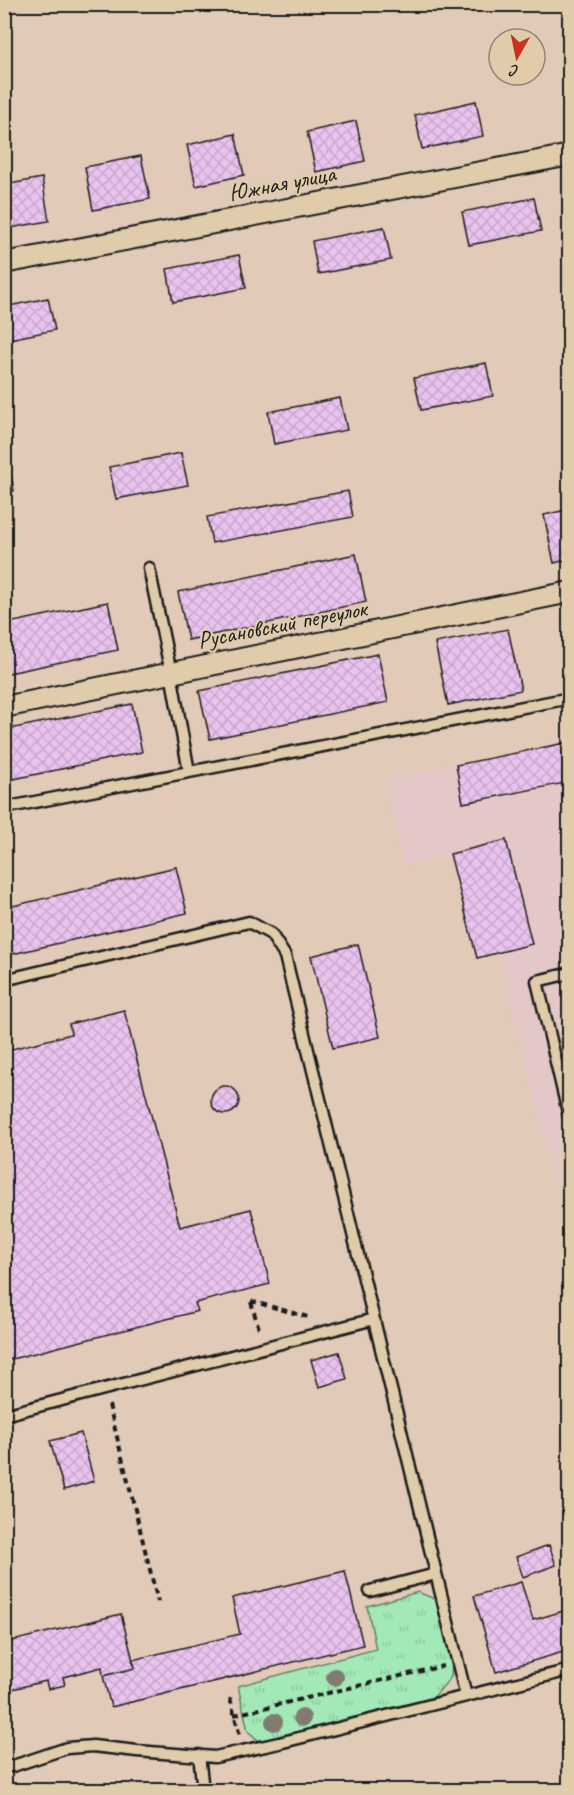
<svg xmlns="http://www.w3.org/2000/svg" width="574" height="1795" viewBox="0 0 574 1795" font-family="Caveat,sans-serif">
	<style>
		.built { fill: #e4c8c8 }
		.grass { fill: url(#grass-tufts); stroke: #5f826a; stroke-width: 1.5 }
		.building { fill: url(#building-cross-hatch); stroke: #1c1c1c; stroke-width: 1.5 }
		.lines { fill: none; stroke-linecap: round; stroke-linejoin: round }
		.lane-casing { stroke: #1c1c1c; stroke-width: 15 }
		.street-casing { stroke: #1c1c1c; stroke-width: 24 }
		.path { stroke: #1c1c1c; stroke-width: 4; stroke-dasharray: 6 4.5; stroke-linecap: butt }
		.lane { stroke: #e0ccab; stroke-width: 10 }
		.street { stroke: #e0ccab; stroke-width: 20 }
		.tree { fill: #807b6f }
		.labels { text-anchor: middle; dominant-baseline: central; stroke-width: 4.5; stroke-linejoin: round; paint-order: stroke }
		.street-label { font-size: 24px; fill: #1c1c1c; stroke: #e0ccab }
	</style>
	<defs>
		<pattern id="grass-tufts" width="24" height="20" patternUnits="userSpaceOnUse" patternTransform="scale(1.5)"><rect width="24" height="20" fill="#a2e9b7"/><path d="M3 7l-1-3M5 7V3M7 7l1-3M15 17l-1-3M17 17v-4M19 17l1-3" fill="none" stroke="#8bc79d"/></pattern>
		<pattern id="building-cross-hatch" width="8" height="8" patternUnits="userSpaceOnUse" patternTransform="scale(1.5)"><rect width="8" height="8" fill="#e9c3ed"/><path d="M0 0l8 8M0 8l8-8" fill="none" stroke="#c7a7cb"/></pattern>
	</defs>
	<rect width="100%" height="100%" fill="#e2cab8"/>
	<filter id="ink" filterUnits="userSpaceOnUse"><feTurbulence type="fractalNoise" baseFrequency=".0167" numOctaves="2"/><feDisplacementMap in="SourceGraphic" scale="12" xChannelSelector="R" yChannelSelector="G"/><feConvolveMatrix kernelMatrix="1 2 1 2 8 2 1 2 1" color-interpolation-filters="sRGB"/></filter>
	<g filter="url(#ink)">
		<!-- built -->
		<path class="built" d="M569 742V1236L499 953 477 958 450 855 403 864 385 778Z"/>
		<!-- grass -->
		<path class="grass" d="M418 1592 439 1601 452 1658 451 1677 433 1698 259 1741 248 1731 238 1686 376 1649 367 1606Z"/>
		<!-- building -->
		<path class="building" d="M476 101 483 136 422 149 415 115Z
			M356 121 365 161 316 172 307 132Z
			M235 134 244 175 196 186 187 145Z
			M141 156 150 199 93 210 85 167Z
			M42 178 49 221 4 229V185Z
			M534 198 541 231 469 245 462 212Z
			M384 227 391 260 318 274 312 241Z
			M239 255 246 288 173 302 167 269Z
			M48 298 55 330 4 340V307Z
			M486 363 493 396 421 410 414 378Z
			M340 398 347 430 274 444 268 412Z
			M181 453 188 485 116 499 109 467Z
			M8 458 14 491 4 493V459Z
			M348 491 353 517 212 543 207 517Z
			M570 509V559L554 563 544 515Z
			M356 554 366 602 188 640 178 592Z
			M108 602 118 650 4 674V624Z
			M566 620H570V639Z
			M508 629 521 690 448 705 435 643Z
			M378 654 388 702 210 739 199 691Z
			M132 704 142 752 4 781V730Z
			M570 742V782L463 803 456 765Z
			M506 840 532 944 477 958 450 854Z
			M176 867 187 913 4 956V908Z
			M358 944 380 1037 333 1048 311 956Z
			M124 1010 180 1227 251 1209 270 1284 195 1303 198 1311 4 1361V1051L71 1034 69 1024Z
			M211 1100a14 14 0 1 1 28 0a14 14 0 1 1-28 0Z
			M339 1352 347 1379 319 1387 311 1360Z
			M81 1433 94 1481 64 1490 50 1441Z
			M549 1545 556 1565 523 1577 516 1557Z
			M345 1571 363 1645 111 1707 103 1676 135 1668 132 1660 240 1634 232 1598Z
			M521 1582 533 1620 570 1609V1650L496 1672 474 1596Z
			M121 1614 135 1668 103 1676 102 1667 63 1677 65 1685 48 1689 46 1681 4 1691V1643Z"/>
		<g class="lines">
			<defs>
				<path id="lane" d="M149 568 171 673 189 772
					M4 808 570 698
					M570 973 537 981 570 1121
					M4 980 249 922 271 934 285 956 466 1696
					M4 1415 374 1319
					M370 1591 436 1574
					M199 1755 203 1790
					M4 1766H13L67 1748 93 1746 137 1751 215 1757 279 1743 570 1670"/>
				<path id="street" d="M4 263 570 155
					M4 707 570 592"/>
			</defs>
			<!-- lane casing -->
			<use href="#lane" class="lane-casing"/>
			<!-- street casing -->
			<use href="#street" class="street-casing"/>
			<!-- path -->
			<path class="path" d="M251 1301 308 1317
				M251 1302 260 1332
				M109 1405 158 1602
				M230 1698 240 1736
				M234 1715 443 1666"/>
			<!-- lane -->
			<use href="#lane" class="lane"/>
			<!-- street -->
			<use href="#street" class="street"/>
		</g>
		<!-- trees -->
		<g class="tree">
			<circle cx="335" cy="1677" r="9"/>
			<circle cx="302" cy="1718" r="9"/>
			<circle cx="274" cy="1722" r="9"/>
		</g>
	</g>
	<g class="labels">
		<!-- street labels -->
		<g class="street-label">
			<text transform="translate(282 183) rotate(-11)">Южная улица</text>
			<text transform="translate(282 624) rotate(-11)">Русановский переулок</text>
		</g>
	</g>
	<!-- margin -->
	<rect width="574" height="1795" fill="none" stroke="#e0ccab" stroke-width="24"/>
	<rect x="12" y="12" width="550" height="1771" fill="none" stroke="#1c1c1c" stroke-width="2" filter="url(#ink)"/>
	<!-- north arrow -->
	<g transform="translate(517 57) rotate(189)"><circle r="28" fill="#e0ccab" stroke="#928672" stroke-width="1.5"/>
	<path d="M0-4.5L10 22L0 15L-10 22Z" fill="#c8321e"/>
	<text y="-9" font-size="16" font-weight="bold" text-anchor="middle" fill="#1c1c1c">С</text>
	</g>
</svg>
